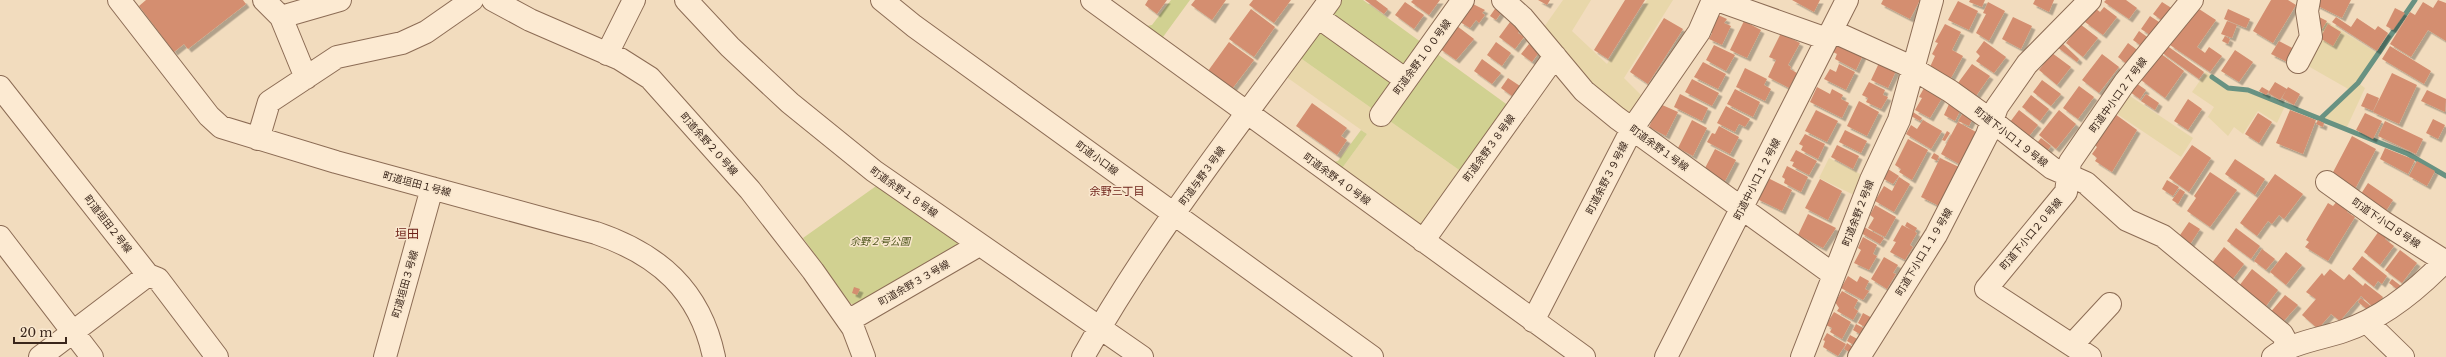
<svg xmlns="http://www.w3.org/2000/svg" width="2446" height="357" viewBox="0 0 2446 357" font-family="'Libre Baskerville','Noto Sans JP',serif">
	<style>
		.farmland { fill: #e8d7aa }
		.green { fill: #d1d191 }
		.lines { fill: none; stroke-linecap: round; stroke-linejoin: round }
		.stream { stroke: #689282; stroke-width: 5 }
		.building { fill: #d48e70; filter: url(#shadow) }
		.minor-casing { stroke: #8c6c55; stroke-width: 24 }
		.minor { stroke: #fcead2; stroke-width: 22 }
		.labels { text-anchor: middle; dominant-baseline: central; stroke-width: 3; stroke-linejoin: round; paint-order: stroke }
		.street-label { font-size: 10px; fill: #3a261b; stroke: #f9e7ce }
		.park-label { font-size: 10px; font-style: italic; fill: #51581f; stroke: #f9e7ce }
		.neighbourhood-label { font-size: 11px; fill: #6b1e16; stroke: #f9e7ce }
		.quarter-label { font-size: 12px; fill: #6b1e16; stroke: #f9e7ce }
	</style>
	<defs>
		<filter id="shadow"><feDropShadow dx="3.5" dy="3.5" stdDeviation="0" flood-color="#0004"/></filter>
	</defs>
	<rect width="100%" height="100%" fill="#f2dcbe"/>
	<!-- farmland -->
	<path class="farmland" d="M1563 0H1591L1572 31 1607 64 1647 0H1673L1624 78 1642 96 1629 115 1592 84 1544 27Z
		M2310 11 2377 53 2350 90 2301 62Z
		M1299 57 1462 172 1424 225 1416 226 1340 171 1367 134 1285 76Z
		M2206 72 2227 88 2248 91 2285 106 2277 123 2258 111 2243 134 2234 127 2228 136 2208 117 2204 123 2214 107 2192 92Z
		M2358 83 2365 88 2346 129 2321 119Z
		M2127 94 2193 138 2181 157 2114 112Z
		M1829 158 1864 176 1856 196 1819 178Z"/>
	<!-- green -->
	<path class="green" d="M1171 0H1190L1163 37 1165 45 1141 27 1152 25Z
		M1340 0H1363L1509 106 1462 172 1299 57Z
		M1361 130 1367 134 1340 171 1329 163 1338 161Z
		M879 184 960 240 959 249 859 307 850 303 803 238Z"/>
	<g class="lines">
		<!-- stream -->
		<path class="stream" d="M2212 77 2228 88 2248 90 2408 154 2446 176
			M2320 119 2358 83 2415 0"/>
	</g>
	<!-- building -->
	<path class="building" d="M146 0H243L246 4 188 49 184 44 174 52 139 6Z
		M1148 0H1167L1157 14 1145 5Z
		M1195 0H1226L1212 20 1191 5Z
		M1253 0H1291L1274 23 1249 5Z
		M1365 0H1376L1388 9 1384 14Z
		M1413 0H1440L1429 15 1411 2Z
		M1538 0H1550L1547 5Z
		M1625 0H1645L1608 59 1594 50Z
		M1792 0H1820L1814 12Z
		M1883 0H1920L1910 19 1881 4Z
		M1970 0H1985L1982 7 1969 2Z
		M2035 0H2054L2049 12 2033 4Z
		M2106 0H2126L2137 8 2129 19 2104 2Z
		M2271 0H2288L2296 5 2273 43 2253 31Z
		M2319 0H2351L2342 18 2316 5Z
		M2438 0 2446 3V41L2428 30 2411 57 2390 44 2410 12 2415 15 2423 2 2433 8Z
		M1958 1 1978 11 1969 30 1948 20Z
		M1405 2 1424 15 1414 29 1395 15Z
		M1988 2 2005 11 1989 41 1976 33 1986 14 1983 13Z
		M2162 2 2173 9 2164 22 2153 14Z
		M1473 4 1485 10 1482 13 1485 15 1479 23 1476 20 1470 28 1460 22Z
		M1497 6 1503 10 1496 20 1490 16Z
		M2104 7 2117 17 2103 35 2085 22 2095 8 2100 12Z
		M2395 8 2405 13 2393 30 2386 26Z
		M1251 9 1275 27 1254 57 1229 39Z
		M2199 9 2216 20 2197 47 2205 53 2209 47 2222 56 2210 72 2170 45 2194 11 2196 13Z
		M2228 9 2250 19 2246 28 2224 19Z
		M1716 14 1727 19 1724 23 1731 26 1722 45 1709 39 1712 33 1709 31Z
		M2150 16 2162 24 2153 37 2141 29Z
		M2317 16 2327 21 2322 29 2313 24Z
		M2013 17 2032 26 2021 49 2002 39Z
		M2336 17 2351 27 2357 18 2375 30 2378 26 2388 33 2377 51 2332 22Z
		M1664 18 1683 29 1648 84 1630 72Z
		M1744 21 1761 30 1747 58 1730 50Z
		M2227 21 2237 25 2232 38 2221 34Z
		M1510 22 1520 30 1518 33 1524 37 1515 49 1499 37Z
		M1945 24 1961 32 1952 50 1963 56 1951 78 1930 67 1935 56 1932 54 1938 43 1935 42Z
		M2080 24 2098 38 2083 57 2066 43Z
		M2328 24 2341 32 2333 46 2320 38Z
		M1457 26 1474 39 1456 60 1440 49Z
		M2139 31 2150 39 2144 48 2133 40Z
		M1781 33 1800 43 1788 65 1791 67 1790 69 1797 73 1789 88 1768 77 1776 60 1769 57Z
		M2225 36 2230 39 2228 44 2222 41Z
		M1984 41 2006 57 1994 73 1976 61 1980 56 1976 52Z
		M2279 41 2296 50 2289 63 2271 54Z
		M1229 42 1254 60 1232 89 1208 71Z
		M1496 42 1511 53 1502 66 1487 55Z
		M1838 42 1863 55 1856 70 1835 59 1837 54 1833 52Z
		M2061 42 2079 59 2077 62 2057 47Z
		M2128 43 2140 52 2129 66 2118 57Z
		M1529 44 1540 51 1532 62 1521 54Z
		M1714 45 1735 55 1726 71 1706 60Z
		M2166 45 2204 72 2199 79 2161 52Z
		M2390 46 2431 71 2424 84 2382 59Z
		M2235 50 2253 62 2239 82 2221 71Z
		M2052 53 2071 67 2057 85 2039 70Z
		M2160 53 2184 71 2165 98 2141 80Z
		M2102 54 2119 67 2099 93 2082 80Z
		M1482 59 1501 73 1492 84 1474 71Z
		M1703 62 1726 74 1718 89 1694 77Z
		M1879 63 1896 71 1888 88 1871 80Z
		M1839 64 1855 72 1846 90 1824 79 1830 69 1836 72Z
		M1972 64 1990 76 1976 96 1958 83Z
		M1745 68 1767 79 1764 85 1771 89 1765 101 1736 87Z
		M2392 73 2417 85 2399 124 2373 112Z
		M1508 78 1520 86 1512 96 1501 88Z
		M1692 79 1719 93 1712 106 1685 92Z
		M2042 80 2061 94 2051 106 2033 92Z
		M1869 82 1885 90 1883 95 1888 97 1881 109 1866 102 1868 98 1862 95Z
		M2275 82 2287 89 2280 100 2268 93Z
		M2136 83 2146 90 2140 99 2130 92Z
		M2079 86 2094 97 2078 119 2063 108Z
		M1817 87 1830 94 1832 89 1843 95 1841 99 1849 103 1842 118 1810 102Z
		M2262 87 2269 91 2266 95 2259 91Z
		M2288 87 2300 94 2294 105 2282 98Z
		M1924 88 1942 98 1930 118 1915 110 1922 98 1919 97Z
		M1735 89 1760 102 1753 117 1727 104Z
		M2427 90 2446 99 2445 112 2421 101Z
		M2367 93 2379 98 2373 111 2361 106Z
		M1680 94 1708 108 1702 121 1674 107Z
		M2146 94 2159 103 2155 110 2141 101Z
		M2031 95 2049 109 2040 121 2022 107Z
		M2188 99 2202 109 2188 130 2174 121Z
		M1859 101 1879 112 1867 136 1847 126Z
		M1312 103 1347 128 1341 136 1347 140 1337 155 1296 126Z
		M1660 104 1678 112 1666 136 1649 127Z
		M1949 104 1961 109 1955 121 1944 115Z
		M1726 106 1750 119 1745 127 1739 124 1735 132 1717 123Z
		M1816 110 1838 121 1827 142 1805 131Z
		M2019 110 2038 125 2029 136 2010 122Z
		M2059 110 2076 124 2056 149 2039 135Z
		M2290 110 2316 120 2303 154 2276 143Z
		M1913 112 1922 118 1920 121 1911 116Z
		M1963 113 1973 118 1969 126 1958 121Z
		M2258 113 2272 122 2259 143 2245 134Z
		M2365 113 2382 121 2373 139 2356 130Z
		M2115 114 2137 130 2112 172 2095 161 2097 158 2092 154 2097 147 2094 144Z
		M2433 119 2445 125 2438 139 2426 133Z
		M1692 120 1707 128 1693 156 1678 148Z
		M1923 120 1942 131 1931 149 1906 134 1911 125 1917 129Z
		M2318 120 2324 123 2323 127 2316 124Z
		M2385 121 2423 139 2416 154 2378 136Z
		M1958 122 1976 132 1959 164 1941 154Z
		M1719 126 1739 137 1730 154 1707 142 1712 133 1715 134Z
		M1845 130 1867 141 1861 153 1839 142Z
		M1947 131 1950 133 1945 141 1942 140Z
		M1805 134 1825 144 1818 159 1801 150 1803 146 1799 144Z
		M2352 136 2376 149 2355 189 2331 176Z
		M2041 138 2051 146 2047 151 2037 143Z
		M1908 139 1928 150 1912 180 1899 172 1901 169 1895 165Z
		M1837 145 1859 156 1853 169 1831 157Z
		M2192 145 2211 158 2189 192 2169 178Z
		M2385 148 2415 160 2408 174 2380 159Z
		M1715 149 1736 160 1725 181 1704 170Z
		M1796 150 1817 161 1809 175 1792 166 1794 162 1790 161Z
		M1934 153 1939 156 1937 161 1931 158Z
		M1940 158 1961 168 1941 207 1921 197Z
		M2235 159 2265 179 2255 195 2225 174Z
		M2417 161 2435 171 2427 186 2409 176Z
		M1787 166 1808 177 1801 192 1784 183 1785 179 1782 177Z
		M1888 169 1899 176 1893 184 1882 178Z
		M2210 172 2237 190 2210 227 2187 211 2196 198 2194 196Z
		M2275 174 2303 194 2284 219 2279 215 2272 224 2268 221 2257 236 2240 223Z
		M1899 177 1910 184 1894 212 1875 201 1884 186 1892 191Z
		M1768 178 1792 190 1782 211 1757 199Z
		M1820 179 1842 191 1828 220 1805 208Z
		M2167 180 2179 187 2173 196 2162 189Z
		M2368 183 2393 200 2384 214 2359 197Z
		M2180 189 2185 192 2178 204 2172 200Z
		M2338 200 2350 207 2347 212 2355 217 2328 261 2305 247 2309 242 2306 240 2328 203 2333 206Z
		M1875 205 1896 217 1885 237 1868 228 1874 218 1870 215Z
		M1808 214 1836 228 1823 248 1798 235Z
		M1907 222 1917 228 1915 232 1905 226Z
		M2189 222 2200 229 2189 246 2178 238Z
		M1902 225 1917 233 1910 245 1913 247 1905 260 1890 252 1896 242 1893 241Z
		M1864 227 1884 238 1880 244 1861 233Z
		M2236 228 2260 246 2251 259 2227 241Z
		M2379 231 2387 237 2385 239 2394 246 2380 265 2364 252Z
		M1863 237 1877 245 1873 254 1877 256 1869 270 1854 263 1861 250 1858 248Z
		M2224 247 2244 264 2232 280 2211 264Z
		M2262 249 2275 259 2266 270 2254 261Z
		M2400 250 2417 263 2402 283 2385 270Z
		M2286 252 2302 265 2286 285 2270 272Z
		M2362 256 2387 276 2382 284 2378 281 2374 287 2352 269Z
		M1884 257 1898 265 1893 273 1896 274 1887 289 1871 279Z
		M2252 269 2278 290 2266 306 2239 286Z
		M2330 269 2344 280 2349 274 2363 286 2365 283 2383 297 2374 308 2361 296 2340 321 2331 314 2318 329 2302 315 2316 299 2306 292 2322 273 2324 276Z
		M1848 276 1857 282 1860 276 1869 281 1865 289 1869 291 1863 300 1841 288Z
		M2392 279 2401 286 2398 290 2389 283Z
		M854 287 860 289 857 295 852 293Z
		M1842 291 1858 300 1854 308 1858 311 1853 320 1837 311 1839 308 1835 302Z
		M2285 295 2298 305 2281 324 2269 314Z
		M2361 298 2372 307 2369 311 2358 302Z
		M1834 312 1851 322 1842 339 1830 332 1832 328 1826 325Z
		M1863 313 1874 319 1868 329 1858 323Z
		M1856 324 1867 330 1863 336 1853 330Z
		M1827 333 1846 344 1838 356 1823 347 1825 341 1823 340Z
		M1850 335 1861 341 1857 347 1847 341Z
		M1847 343 1856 349 1853 354 1844 349Z"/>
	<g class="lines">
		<defs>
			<path id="minor" d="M119 0 209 116 221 127 336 162 596 233C658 254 700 290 714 357
				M264 0 281 17 306 78
				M493 0 530 20 620 59 650 78 750 190 813 271 853 328 864 357
				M686 0 730 47 790 103 874 171 1142 357
				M882 0 914 26 1372 357
				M1092 0 1584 357
				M1503 0 1523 18 1584 91 1617 118 1834 275
				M1717 0 1827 39
				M281 17 340 0
				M1318 17 1406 80
				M1832 31 1905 64 1950 91 1992 121 2052 168 2086 183 2127 220 2163 236 2282 334 2289 347
				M607 54 634 0
				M2298 62 2311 37 2307 11 2309 0
				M0 87 148 275 158 279 217 357
				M1381 115 1463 0
				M258 139 269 102 337 57 402 43 426 32 472 0
				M2327 182 2383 222 2446 262
				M0 237 92 357
				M1423 241 1555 56
				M848 321 979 245
				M1533 321 1632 129 1699 32 1713 0
				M2367 322 2403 357
				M2072 345 2110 304
				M40 357 148 275
				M385 357 432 188
				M1083 357C1153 232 1246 116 1330 0
				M1666 357 1847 0
				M1802 357 1871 180 1899 120 1932 0
				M1859 357 1936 235 1987 135 1997 107 2027 64 2090 0
				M2090 357 1986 289 2066 192 2070 162 2125 82 2192 0
				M2273 357C2293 342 2321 339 2344 331 2383 318 2418 289 2446 260"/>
		</defs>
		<!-- minor casing -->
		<use href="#minor" class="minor-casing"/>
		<!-- minor -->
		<use href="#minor" class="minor"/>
	</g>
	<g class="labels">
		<!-- street labels -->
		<g class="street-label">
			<text transform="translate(1422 57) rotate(-54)">町道余野１００号線</text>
			<text transform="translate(2118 95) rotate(-54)">町道中小口２７号線</text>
			<text transform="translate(2011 137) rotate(38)">町道下小口１９号線</text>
			<text transform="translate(709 144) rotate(48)">町道余野２０号線</text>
			<text transform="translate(1489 148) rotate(-54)">町道余野３８号線</text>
			<text transform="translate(1659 148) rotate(36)">町道余野１号線</text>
			<text transform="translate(1097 158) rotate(36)">町道小口線</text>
			<text transform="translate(1202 176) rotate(-54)">町道与野３号線</text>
			<text transform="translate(1607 178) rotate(-63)">町道余野３９号線</text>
			<text transform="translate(1337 179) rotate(36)">町道余野４０号線</text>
			<text transform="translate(1757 179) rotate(-63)">町道中小口１２号線</text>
			<text transform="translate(417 184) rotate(15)">町道垣田１号線</text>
			<text transform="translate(904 192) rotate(35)">町道余野１８号線</text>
			<text transform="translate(1858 213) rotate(-69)">町道余野２号線</text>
			<text transform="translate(2386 223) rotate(34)">町道下小口８号線</text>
			<text transform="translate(108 224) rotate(52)">町道垣田２号線</text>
			<text transform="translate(2031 234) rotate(-50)">町道下小口２０号線</text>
			<text transform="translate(1924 252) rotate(-59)">町道下小口１１９号線</text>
			<text transform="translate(914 283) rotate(-30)">町道余野３３号線</text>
			<text transform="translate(405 284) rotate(-74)">町道垣田３号線</text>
		</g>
		<!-- park labels -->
		<g class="park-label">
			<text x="880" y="241">余野２号公園</text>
		</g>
		<!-- neighbourhood labels -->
		<g class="neighbourhood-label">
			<text x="1117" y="191">余野三丁目</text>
		</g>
		<!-- quarter labels -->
		<g class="quarter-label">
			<text x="407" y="233">垣田</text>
		</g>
	</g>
	<!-- scale -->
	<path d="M14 337v6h52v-6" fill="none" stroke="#3a261b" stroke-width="2"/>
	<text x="20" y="337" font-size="12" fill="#3a261b" stroke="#f9e7ce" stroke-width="3" paint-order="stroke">20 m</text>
</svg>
